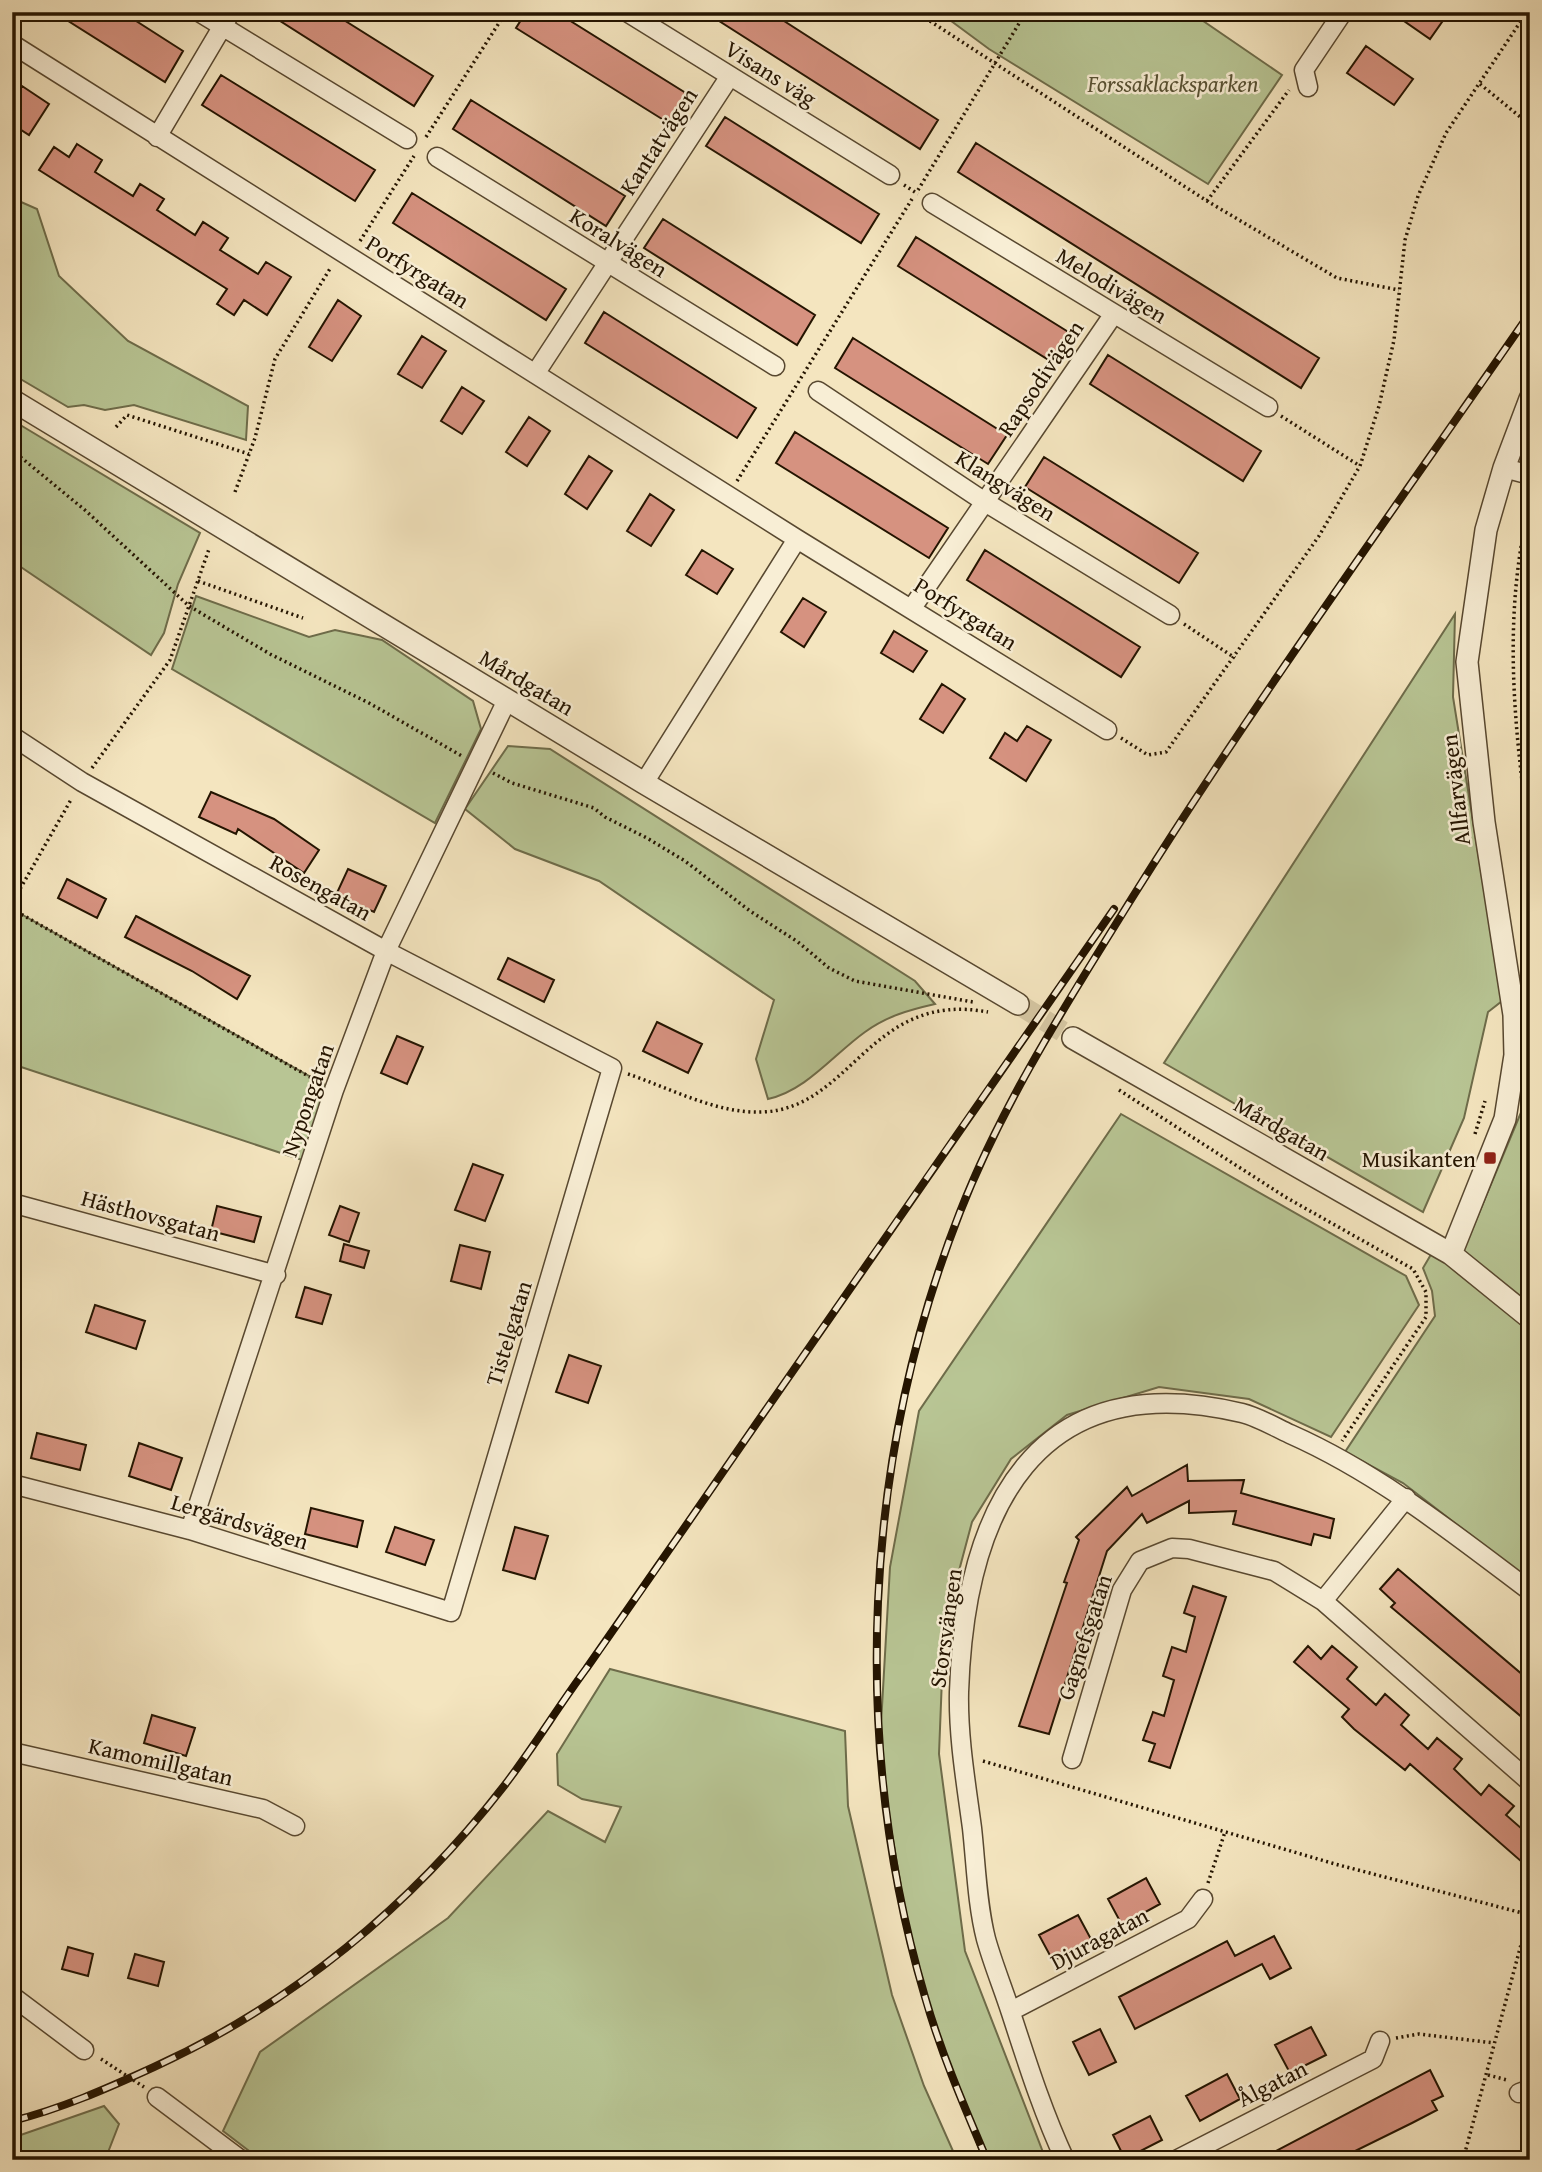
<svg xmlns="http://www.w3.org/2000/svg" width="1542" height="2172" viewBox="0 0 1542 2172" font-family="'Gentium Book Plus',serif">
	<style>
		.green { fill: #b8c594; stroke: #6e6c4a; stroke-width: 2 }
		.building { fill: #d69280; stroke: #241400; stroke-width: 2 }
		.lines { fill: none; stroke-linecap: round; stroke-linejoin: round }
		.tertiary-tunnel { stroke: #d5c6a2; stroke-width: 21; stroke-dasharray: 21 10; stroke-linecap: butt }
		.minor-casing { stroke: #584830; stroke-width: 21 }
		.tertiary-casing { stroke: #584830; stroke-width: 24 }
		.path { stroke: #241400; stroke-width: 3.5; stroke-dasharray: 2 3.5; stroke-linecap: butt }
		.minor { stroke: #f8eed5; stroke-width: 18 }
		.tertiary { stroke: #f8eed5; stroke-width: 21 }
		.rail-casing { stroke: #241400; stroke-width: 8 }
		.rail { stroke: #f8eed5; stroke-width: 5; stroke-dasharray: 16; stroke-linecap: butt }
		.poi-dot { fill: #8f2418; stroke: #f8eed5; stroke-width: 2.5 }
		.labels { text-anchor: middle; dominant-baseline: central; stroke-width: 5; stroke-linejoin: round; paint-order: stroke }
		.street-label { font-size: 23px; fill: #241400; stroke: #f8eed5 }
		.park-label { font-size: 23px; font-style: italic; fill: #585234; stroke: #f8eed5 }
		.poi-label { font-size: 23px; fill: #241400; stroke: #f8eed5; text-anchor: end }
	</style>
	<rect width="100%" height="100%" fill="#f4e5bf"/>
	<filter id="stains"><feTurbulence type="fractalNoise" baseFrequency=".00286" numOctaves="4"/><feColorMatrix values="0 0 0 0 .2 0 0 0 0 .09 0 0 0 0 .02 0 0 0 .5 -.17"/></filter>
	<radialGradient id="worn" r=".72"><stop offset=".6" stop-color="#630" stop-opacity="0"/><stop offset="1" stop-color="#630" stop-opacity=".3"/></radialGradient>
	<!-- green -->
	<path class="green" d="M939 12H1190L1282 75 1208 184 989 49Z
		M12 198 37 209 59 276 128 341 248 406 246 440 134 405 105 410 84 405 68 407 12 374Z
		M12 420 200 533 178 584 164 633 151 655 12 561Z
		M196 596 309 637 335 630 382 640 473 701 481 729 435 823 172 669Z
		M1455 614 1453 697 1502 1001 1488 1012 1464 1118 1423 1212 1164 1063Z
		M508 746 550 749 915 981 935 1004C909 1010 887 1016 865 1032 834 1054 806 1091 768 1099L756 1059 774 1000 599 881 515 849 465 809Z
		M12 909 334 1090 311 1163 12 1064Z
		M1522 1110H1530V1306L1463 1251Z
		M1121 1114 1406 1276 1419 1305 1331 1437 1249 1399 1159 1387 1067 1415 1011 1459 972 1522 944 1627 939 1754 965 1951 1046 2160H983L915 1969 879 1759 890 1567 919 1411Z
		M1433 1251 1530 1328V1581L1403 1483 1345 1452 1435 1316 1432 1291 1423 1268Z
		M610 1669 845 1731 848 1806 892 1995 924 2086 957 2160H261L223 2131 260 2052 448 1918 548 1811 605 1842 621 1807 582 1799 558 1785 557 1754Z
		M104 2106 119 2124 105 2160H12V2138Z"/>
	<!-- building -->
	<path class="building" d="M54 12H122L183 51 165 82Z
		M266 12H331L433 76 414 106Z
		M526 12H556L689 95 670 124 516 28Z
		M705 12H770L938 120 920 149Z
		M1391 12H1449L1430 39Z
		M1366 46 1413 79 1394 105 1347 73Z
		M221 75 375 170 355 201 202 105Z
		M22 86 49 104 29 135 12 124V101Z
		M471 100 625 196 606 226 453 129Z
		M725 117 879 214 861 243 706 146Z
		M976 143 1319 358 1301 388 958 172Z
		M77 144 102 160 95 172 133 196 140 184 164 199 157 210 195 235 203 222 228 238 220 250 258 274 266 262 291 277 267 315 244 300 234 315 217 304 227 289 39 170 54 147 69 157Z
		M412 193 566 289 546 320 393 223Z
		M663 219 815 315 797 345 644 248Z
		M916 237 1070 333 1052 362 898 266Z
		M338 300 361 316 332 361 309 347Z
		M604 312 756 408 737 438 585 343Z
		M422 336 446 351 422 388 398 374Z
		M853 338 1007 435 988 464 835 368Z
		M1108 355 1261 451 1243 481 1090 384Z
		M462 387 484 401 462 434 441 421Z
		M529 417 550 431 527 466 506 452Z
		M795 432 948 528 929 558 776 463Z
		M589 456 612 471 587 509 565 494Z
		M1044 457 1198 553 1179 583 1025 487Z
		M650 494 674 510 651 546 627 531Z
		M702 550 733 569 717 594 686 575Z
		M985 550 1140 647 1121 677 967 580Z
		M803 598 826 612 804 647 781 632Z
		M894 631 927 651 913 672 881 653Z
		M942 684 965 699 943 733 920 719Z
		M1027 726 1051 740 1026 781 990 758 1005 733 1017 741Z
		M211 792 274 819 319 850 304 873 238 829 236 834 199 817Z
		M348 869 386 886 374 912 336 895Z
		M67 879 106 899 97 918 58 898Z
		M136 916 250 976 237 999 192 971 125 937Z
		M508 958 554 980 544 1002 498 979Z
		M657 1022 702 1044 688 1073 643 1051Z
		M397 1036 423 1047 407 1084 381 1073Z
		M473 1164 503 1175 485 1221 455 1210Z
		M217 1206 261 1217 254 1242 211 1231Z
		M340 1206 359 1213 349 1242 329 1235Z
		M344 1244 369 1251 364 1268 340 1261Z
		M460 1245 490 1252 481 1289 451 1281Z
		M305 1287 331 1295 322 1324 296 1317Z
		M95 1305 145 1321 136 1349 86 1332Z
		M569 1355 601 1366 588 1403 556 1392Z
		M37 1433 86 1445 80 1470 31 1458Z
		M139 1443 182 1458 171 1490 129 1476Z
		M1187 1465 1188 1481 1244 1480 1241 1493 1334 1519 1330 1538 1314 1534 1311 1545 1233 1524 1236 1511 1189 1513V1501L1147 1523 1142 1514 1107 1551 1049 1734 1019 1726 1067 1583 1064 1582 1079 1540 1076 1537 1127 1487 1132 1496Z
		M311 1508 363 1521 357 1547 305 1534Z
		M395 1527 434 1540 425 1565 386 1552Z
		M515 1527 548 1536 535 1579 503 1570Z
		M1398 1569 1530 1681V1724L1391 1607 1395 1603 1380 1589Z
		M1193 1586 1226 1597 1170 1768 1149 1761 1155 1744 1143 1740 1153 1712 1164 1716 1174 1680 1163 1676 1172 1647 1186 1652 1195 1617 1184 1613Z
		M1308 1646 1321 1659 1332 1646 1357 1667 1347 1679 1376 1705 1385 1694 1409 1715 1401 1725 1428 1749 1437 1738 1462 1759 1454 1769 1481 1795 1489 1785 1514 1806 1506 1815 1530 1836V1869L1410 1764 1405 1770 1354 1729 1342 1717 1349 1709 1294 1662Z
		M152 1715 195 1728 186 1756 144 1743Z
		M1146 1878 1160 1904 1122 1925 1108 1899Z
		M1078 1915 1092 1941 1053 1961 1039 1935Z
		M1274 1936 1291 1968 1270 1979 1262 1964 1135 2029 1119 1997 1227 1941 1235 1956Z
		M68 1947 93 1954 88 1976 62 1969Z
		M135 1954 164 1962 158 1986 128 1978Z
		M1311 2027 1326 2055 1290 2073 1275 2045Z
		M1100 2029 1116 2062 1089 2075 1073 2042Z
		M1430 2070 1443 2096 1432 2101 1437 2110 1412 2123 1337 2160H1259Z
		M1227 2074 1240 2099 1200 2121 1186 2096Z
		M1150 2116 1162 2140 1125 2159 1113 2135Z"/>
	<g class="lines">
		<!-- tertiary-tunnel -->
		<path class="tertiary-tunnel" d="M1018 1004 1073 1038"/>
		<defs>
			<path id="minor" d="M199 12 407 139
				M627 12 890 175
				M12 44 797 539 1107 730
				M1308 87 1304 70 1343 12
				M157 137 231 12
				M437 157 775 366
				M932 203 1268 407
				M535 374 730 76
				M818 391 985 502 1170 615
				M1504 468 1530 475
				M912 608 1113 315
				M12 736 82 782 386 951 612 1068 451 1612 190 1530 12 1484
				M644 783 797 539
				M12 1203 276 1275
				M190 1530 334 1090 386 951 507 700
				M1323 1601 1406 1498
				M12 1752 263 1809 295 1826
				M1072 1759 1122 1590 1140 1561 1172 1548 1189 1549 1274 1571 1323 1601 1530 1782
				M12 1996 84 2050
				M1011 2011 1188 1919 1203 1899
				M1519 2093 1530 2089
				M157 2097 241 2160
				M1065 2160C1042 2110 1028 2065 1011 2013 1003 1988 993 1964 986 1939 977 1904 976 1864 972 1828 966 1783 958 1737 959 1692 965 1511 1034 1364 1242 1413 1258 1417 1275 1427 1290 1434 1378 1473 1453 1533 1530 1591
				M1176 2160 1373 2059 1380 2041"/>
			<path id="tertiary" d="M12 400 644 783 1018 1004
				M1073 1038 1451 1254 1530 1318
				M1451 1254 1505 1119 1515 1055 1514 1015 1484 822 1467 662 1486 530 1504 468 1530 399"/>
		</defs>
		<!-- minor casing -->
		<use href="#minor" class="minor-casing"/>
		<!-- tertiary casing -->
		<use href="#tertiary" class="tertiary-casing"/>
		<!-- path -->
		<path class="path" d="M916 12 1207 201 1337 278 1399 290
			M1480 84 1530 125
			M426 137 506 12
			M904 185 918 194
			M918 190 1026 12
			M1207 201 1289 90
			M360 241 414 156
			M1281 416 1360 466
			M116 427 127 415 249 454
			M12 450 86 511 189 606 270 654 369 703 462 756
			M737 481 912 199
			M235 492 255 438 275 359 331 267
			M1530 503C1502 615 1514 728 1530 842
			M198 581 303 618
			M1184 624 1235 658
			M1121 738 1148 755 1166 752 1319 536 1360 466 1379 406 1394 340 1405 240 1418 196 1446 133 1527 12
			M92 768 170 660 209 549
			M493 773 512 783 594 808 605 817 647 838 685 861 750 911 798 942 829 968 855 981 973 1002
			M12 903 72 798
			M12 909 317 1081
			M628 1074C670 1088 717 1114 762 1112 852 1109 870 990 988 1012
			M1119 1090 1287 1198 1413 1269 1426 1292V1317L1342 1441
			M1475 1134 1485 1101
			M983 1761 1335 1864 1530 1915
			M1208 1883 1225 1832
			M1396 2038 1419 2034 1494 2043
			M101 2059 144 2087
			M1488 2075 1507 2080
			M1463 2160 1529 1915"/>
		<!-- minor -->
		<use href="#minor" class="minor"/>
		<!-- tertiary -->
		<use href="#tertiary" class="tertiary"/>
		<defs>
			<path id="rail" d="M12 2121C61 2109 108 2088 154 2067 292 2004 411 1906 504 1786 533 1748 558 1707 586 1669 643 1588 698 1508 754 1427 874 1254 994 1081 1114 909
				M987 2160C964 2106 941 2053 925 1997 850 1743 863 1459 960 1212 1004 1100 1069 1000 1132 898 1257 698 1396 507 1530 313"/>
		</defs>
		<!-- rail casing -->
		<use href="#rail" class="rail-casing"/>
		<!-- rail -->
		<use href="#rail" class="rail"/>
	</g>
	<!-- markers -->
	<rect class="poi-dot" x="1483" y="1151" width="14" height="14" rx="3.5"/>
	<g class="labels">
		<!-- street labels -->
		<g class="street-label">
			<text transform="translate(771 73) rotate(32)">Visans väg</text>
			<text transform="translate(658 141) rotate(-57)">Kantatvägen</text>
			<text transform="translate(619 242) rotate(32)">Koralvägen</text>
			<text transform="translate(418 271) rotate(32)">Porfyrgatan</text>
			<text transform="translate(1112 285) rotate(31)">Melodivägen</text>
			<text transform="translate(1040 378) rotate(-56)">Rapsodivägen</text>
			<text transform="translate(1006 485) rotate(32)">Klangvägen</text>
			<text transform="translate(966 613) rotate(32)">Porfyrgatan</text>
			<text transform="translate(527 682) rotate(31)">Mårdgatan</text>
			<text transform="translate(1455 790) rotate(-97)">Allfarvägen</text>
			<text transform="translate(321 887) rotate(29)">Rosengatan</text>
			<text transform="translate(307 1100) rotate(-71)">Nypongatan</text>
			<text transform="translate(1282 1128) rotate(30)">Mårdgatan</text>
			<text transform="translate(151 1215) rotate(15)">Hästhovsgatan</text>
			<text transform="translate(508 1333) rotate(-73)">Tistelgatan</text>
			<text transform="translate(240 1521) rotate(17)">Lergärdsvägen</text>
			<text transform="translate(945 1628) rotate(-82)">Storsvängen</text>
			<text transform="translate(1084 1637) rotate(-72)">Gagnefsgatan</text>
			<text transform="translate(161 1761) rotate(13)">Kamomillgatan</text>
			<text transform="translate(1099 1938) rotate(-28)">Djuragatan</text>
			<text transform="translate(1272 2083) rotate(-27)">Ålgatan</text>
		</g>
		<!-- park labels -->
		<g class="park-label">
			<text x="1173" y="83">Forssaklacksparken</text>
		</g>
		<!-- poi labels -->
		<g class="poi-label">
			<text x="1476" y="1158">Musikanten</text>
		</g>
	</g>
	<!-- margin -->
	<rect width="1542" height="2172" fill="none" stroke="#f4e5bf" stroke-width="42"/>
	<rect x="14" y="14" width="1514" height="2144" fill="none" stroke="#241400" stroke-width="3.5"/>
	<rect x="21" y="21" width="1500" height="2130" fill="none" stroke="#241400" stroke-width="2"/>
	<rect width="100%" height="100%" filter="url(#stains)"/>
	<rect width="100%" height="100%" fill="url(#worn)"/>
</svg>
